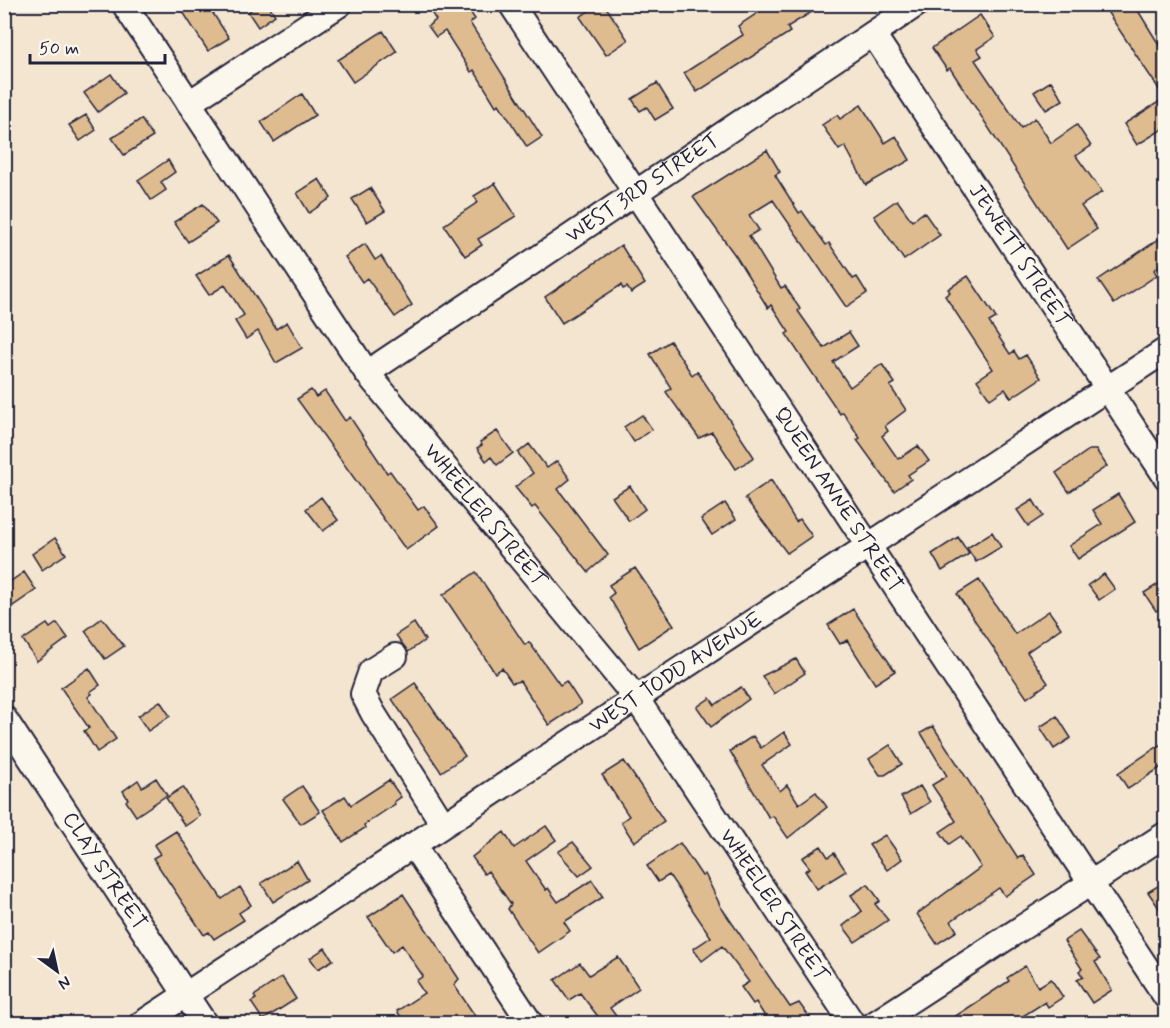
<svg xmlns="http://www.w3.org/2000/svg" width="1170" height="1028" viewBox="0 0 1170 1028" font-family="Mynerve,sans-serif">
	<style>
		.building { fill: #dfbb90; stroke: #22223b; stroke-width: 1.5 }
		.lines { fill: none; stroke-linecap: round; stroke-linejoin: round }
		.minor-casing { stroke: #22223b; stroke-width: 28 }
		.minor { stroke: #fbf7ec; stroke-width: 24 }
		.labels { text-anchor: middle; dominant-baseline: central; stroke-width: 4.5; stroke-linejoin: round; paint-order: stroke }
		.street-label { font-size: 21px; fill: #22223b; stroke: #fbf7ec }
	</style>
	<rect width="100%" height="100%" fill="#f3e5d0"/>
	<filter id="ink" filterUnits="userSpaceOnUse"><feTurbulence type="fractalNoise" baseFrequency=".0167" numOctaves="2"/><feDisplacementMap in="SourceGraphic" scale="12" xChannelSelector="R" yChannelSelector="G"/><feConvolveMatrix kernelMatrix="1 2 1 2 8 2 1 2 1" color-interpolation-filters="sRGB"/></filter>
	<g filter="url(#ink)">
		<!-- building -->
		<path class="building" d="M178 4H207L229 38 208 51Z
			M259 4H268L275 15 258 27 248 12Z
			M446 4H469L473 10 470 12 475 19 470 23 542 137 527 147 499 104 496 106 474 70 471 72 445 31 436 37 428 26 436 20 432 14Z
			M599 4H604L628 40 606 55 580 17Z
			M771 4H825L787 27 790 32 697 92 684 73 743 35 738 26Z
			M1102 4H1134L1166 56V127L1137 145 1124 124 1165 98Z
			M980 15 995 37 977 49 982 56 975 60 1021 128 1035 118 1051 143 1077 125 1091 146 1076 156 1102 192 1081 206 1097 229 1067 249 950 68 947 70 932 48Z
			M383 31 397 52 353 82 338 60Z
			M111 74 124 93 98 112 84 93Z
			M1051 81 1063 100 1046 110 1034 92Z
			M657 83 673 109 655 120 647 107 640 111 632 99Z
			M302 94 315 115 274 142 261 122Z
			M861 105 885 143 896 136 910 160 866 185 845 146 839 150 822 125 837 115 840 119Z
			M86 115 96 130 80 141 69 125Z
			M141 119 153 137 124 155 112 138Z
			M767 150 780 172 775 175 799 213 802 211 826 245 829 243 853 279 857 277 867 293 846 307 773 200 749 215 759 230 749 236 781 288 785 286 800 309 798 311 824 348 849 332 858 346 833 362 850 387 882 364 895 383 890 386 906 410 885 426 888 431 882 436 898 459 918 446 929 461 908 475 911 479 894 491 857 440 860 438 843 412 840 414 786 334 789 332 771 305 768 308 737 258 693 197Z
			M168 160 175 172 161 182 166 190 151 200 138 180Z
			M319 179 331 198 309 213 297 193Z
			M495 183 516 216 478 239 482 245 465 256 444 225 478 202 474 196Z
			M370 188 385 211 367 222 352 199Z
			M897 200 912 221 924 212 940 235 904 260 874 216Z
			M203 204 217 223 188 242 174 222Z
			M1159 239 1166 248V261L1154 270 1157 275 1114 304 1098 280Z
			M365 244 375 260 381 256 412 305 395 317 367 278 362 282 345 257Z
			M621 245 645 284 631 293 627 287 623 289 621 285 562 323 545 297Z
			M229 255 276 329 287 322 302 348 276 363 258 331 246 339 235 321 244 315 225 285 209 295 196 276Z
			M968 276 996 318 989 322 1010 354 1014 351 1019 359 1026 355 1041 378 1011 398 1005 389 990 399 977 380 993 369 945 296 950 292 948 289Z
			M670 341 692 375 697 371 754 457 736 469 712 432 699 438 666 392 671 388 650 354Z
			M311 390 316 397 325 391 345 421 350 417 387 473 390 471 418 510 424 506 439 526 406 550 297 399Z
			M642 415 652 429 634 442 624 427Z
			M497 431 513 453 497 465 491 457 486 461 477 448 482 445 480 442Z
			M529 444 547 468 557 461 570 479 558 489 608 555 588 572 535 506 532 508 515 487 533 473 518 453Z
			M1089 450H1096L1107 466 1069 492 1056 473Z
			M771 480 796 522 800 519 812 536 787 553 745 498Z
			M630 486 645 509 629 521 612 497Z
			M1118 494 1135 522 1078 559 1069 546 1102 524 1093 510Z
			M321 497 338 520 323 531 306 509Z
			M1033 500 1043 516 1028 526 1017 510Z
			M725 503 736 519 712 535 701 519Z
			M992 532 1001 547 976 562 967 548Z
			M958 537 969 554 942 571 932 554Z
			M55 538 66 554 42 570 32 554Z
			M635 568 674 625 639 648 609 597 614 593 609 585Z
			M24 572 36 590 4 612V586Z
			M476 572 525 645 529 642 560 685 566 681 581 704 549 725 520 681 512 683 502 668 495 673 443 595Z
			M1104 574 1115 589 1099 600 1088 585Z
			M1166 579V604L1156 611 1144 593Z
			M979 580 1015 634 1049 611 1061 628 1027 652 1048 683 1027 698 957 594Z
			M853 609 895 671 875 684 847 640 840 644 828 625Z
			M102 618 124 646 105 659 85 631Z
			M57 623 68 638 37 661 23 640 47 624 50 628Z
			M414 623 425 640 408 652 396 635Z
			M796 659 805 673 774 694 762 676Z
			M89 668 100 685 90 692 92 694 88 697 116 739 97 752 84 731 89 728 61 688Z
			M415 683 465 756 441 772 392 699Z
			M741 687 749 699 711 727 697 707 710 698 715 705Z
			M160 701 170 716 148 731 138 716Z
			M1057 716 1071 738 1054 749 1040 727Z
			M933 726 1018 858 1023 855 1036 875 1005 896 999 888 951 921 957 931 937 944 917 914 981 867 961 836 949 844 940 832 956 821 932 785 947 776 921 733Z
			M784 732 792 744 762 765 780 791 787 785 799 804 816 792 827 807 788 838 773 816 769 818 730 751 753 736 761 748Z
			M1166 741V764L1128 789 1118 773Z
			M890 745 902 764 885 775H880L869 759Z
			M624 761 664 821 634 842 621 822 629 816 602 775Z
			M156 778 167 795 136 816 126 801 128 799 123 791 138 780 142 787Z
			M389 780 401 797 394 802 395 804 364 825 365 828 343 842 323 810 345 796 351 805Z
			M302 786 320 812 301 824 283 799Z
			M920 786 930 802 911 814 901 797Z
			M183 787 200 816 185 826 166 798Z
			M546 826 556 840 526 861 546 890 548 888 558 902 592 880 603 897 564 922 570 931 538 953 508 909 511 904 488 871 484 874 472 857 504 832 514 848Z
			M176 831 222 899 240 887 251 905 239 913 244 920 214 939 209 932 204 935 153 858 160 854 154 845Z
			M885 835 902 859 887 870 869 845Z
			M573 842 593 866 579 876 558 852Z
			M680 843 702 876 705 874 721 907 790 1007 799 1003 810 1018 802 1023H769L756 1002 753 1004 741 987 749 982 722 946 702 961 693 949 711 937 669 875 658 882 647 866Z
			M821 846 828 857 834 853 846 871 817 889 805 871 810 868 802 858Z
			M297 861 308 880 273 902 261 883Z
			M1166 881V918L1148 892Z
			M868 884 880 901 875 904 888 920 855 942 843 926 862 911 851 895Z
			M403 894 459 979 454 985 480 1023H405L397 1011 424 993 416 981 423 976 402 945 392 952 368 917Z
			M1079 931 1100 959 1095 962 1112 990 1092 1003 1077 980 1083 977 1079 971 1082 969 1064 941Z
			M325 948 333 960 318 969 310 958Z
			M618 957 639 988 610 1008 621 1023H603L580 993 569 1000 555 980 580 963 589 975Z
			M1025 966 1038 987 1051 979 1063 997 1048 1007 1045 1002 1012 1023H945L1009 981 1007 978Z
			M282 977 296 999 263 1020 251 1002 256 999 254 996Z"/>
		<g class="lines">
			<defs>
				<g id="minor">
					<path id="s1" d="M124 4 367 373 636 698 853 1024"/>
					<path id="s2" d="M511 4 1166 997"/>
					<path id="s3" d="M873 34 1166 477"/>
					<path d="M189 103 340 4"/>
					<path id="s4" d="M367 373 917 4"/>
					<path d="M395 656 371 671 363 694 373 713 443 824"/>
					<path id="s5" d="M4 718 205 1024"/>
					<path d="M413 845 531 1024"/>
					<path id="s6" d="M141 1024 1166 350"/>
					<path d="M874 1024 1166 834"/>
				</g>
			</defs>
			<!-- minor casing -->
			<use href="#minor" class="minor-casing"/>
			<!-- minor -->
			<use href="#minor" class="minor"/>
		</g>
	</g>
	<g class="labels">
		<!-- street labels -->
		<g class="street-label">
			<text stroke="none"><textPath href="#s4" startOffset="332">WEST 3RD STREET</textPath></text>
			<text stroke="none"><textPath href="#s3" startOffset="266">JEWETT STREET</textPath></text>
			<text stroke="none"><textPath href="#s2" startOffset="594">QUEEN ANNE STREET</textPath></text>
			<text stroke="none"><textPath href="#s1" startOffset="627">WHEELER STREET</textPath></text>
			<text stroke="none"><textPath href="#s6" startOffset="640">WEST TODD AVENUE</textPath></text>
			<text stroke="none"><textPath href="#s5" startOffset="183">CLAY STREET</textPath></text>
			<text stroke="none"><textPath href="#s1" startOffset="1113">WHEELER STREET</textPath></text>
		</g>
	</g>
	<!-- margin -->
	<rect width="1170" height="1028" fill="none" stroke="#fbf7ec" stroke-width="24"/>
	<rect x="12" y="12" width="1146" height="1004" fill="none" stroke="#22223b" stroke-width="2" filter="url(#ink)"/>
	<!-- north arrow -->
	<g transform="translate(57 971) rotate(147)" stroke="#fbf7ec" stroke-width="4.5" paint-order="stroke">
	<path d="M0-4.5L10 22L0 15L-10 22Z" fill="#22223b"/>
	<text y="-9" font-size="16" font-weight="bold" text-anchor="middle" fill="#22223b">N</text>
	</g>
	<!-- scale -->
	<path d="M30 54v9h135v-9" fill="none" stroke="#22223b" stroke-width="3"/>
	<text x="39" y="54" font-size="18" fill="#22223b" stroke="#fbf7ec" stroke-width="4.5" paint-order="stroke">50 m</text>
</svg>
